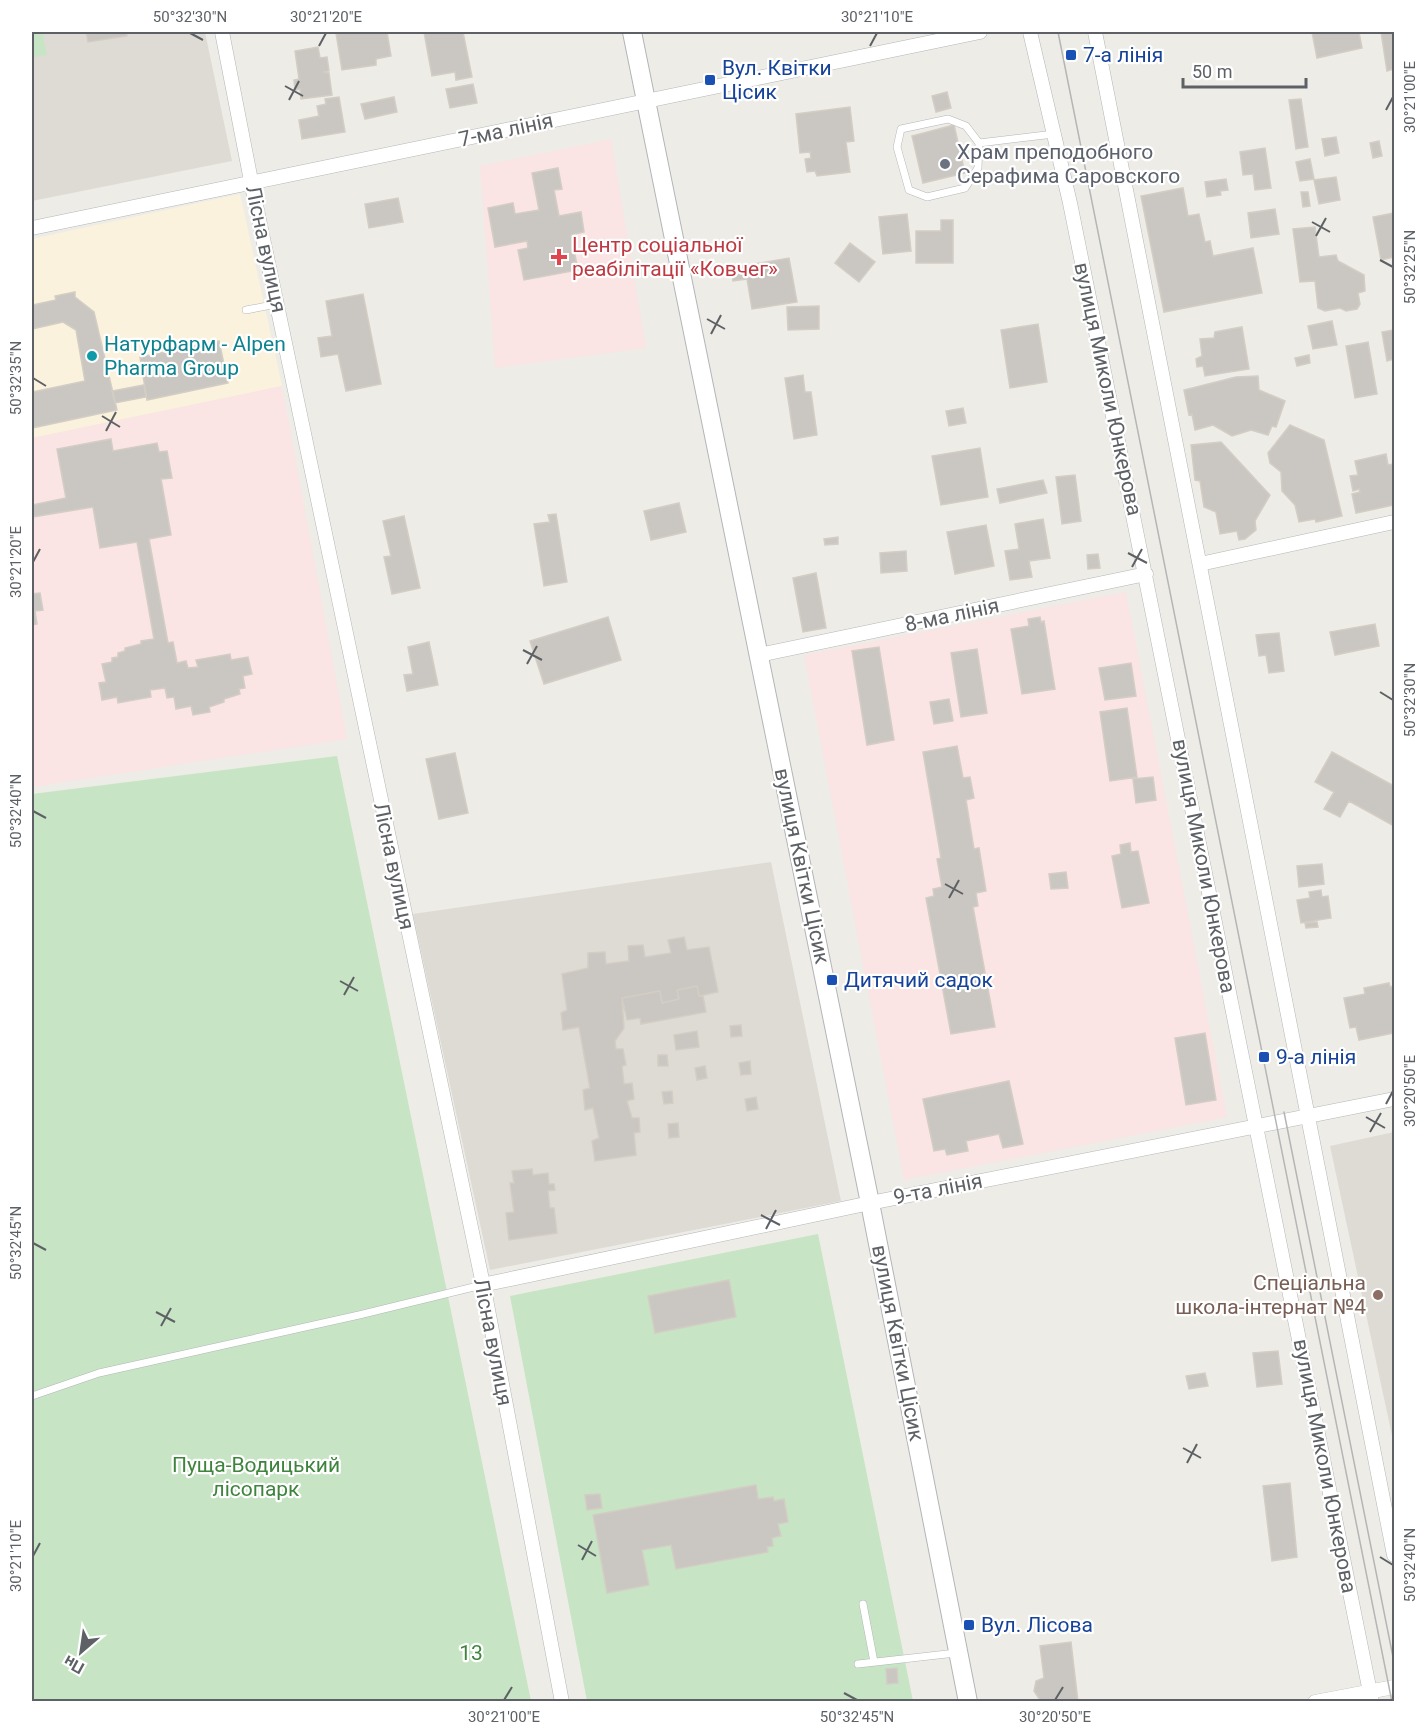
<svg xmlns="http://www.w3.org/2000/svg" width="1426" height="1733" viewBox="0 0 1426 1733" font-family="Roboto,sans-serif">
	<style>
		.commercial { fill: #fbf2de }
		.education { fill: #dedbd4 }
		.medical { fill: #fae4e4 }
		.green { fill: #c7e4c4 }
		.building { fill: #cac7c2; stroke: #d3cdc4; stroke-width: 1.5 }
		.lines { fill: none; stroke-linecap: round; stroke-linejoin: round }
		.lane-casing { stroke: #b3b6b9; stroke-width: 8 }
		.street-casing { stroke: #b3b6b9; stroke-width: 15 }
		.secondary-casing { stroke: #b2b5b9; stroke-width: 20 }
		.lane { stroke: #fff; stroke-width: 7 }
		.street { stroke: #fff; stroke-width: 14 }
		.secondary { stroke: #fff; stroke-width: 18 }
		.tram { stroke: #b4b5b5; stroke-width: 1.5 }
		.ticks { fill: none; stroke: #5d6165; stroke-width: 2 }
		.transit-dot { fill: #1a4fb4; stroke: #fff; stroke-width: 2 }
		.worship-dot { fill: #6b7280; stroke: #fff; stroke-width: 2 }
		.health-dot { fill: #e0444e; stroke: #fff; stroke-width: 2 }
		.culture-dot { fill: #0f9aa8; stroke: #fff; stroke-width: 2 }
		.education-dot { fill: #8d6e63; stroke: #fff; stroke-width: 2 }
		.labels { text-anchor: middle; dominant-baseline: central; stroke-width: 4.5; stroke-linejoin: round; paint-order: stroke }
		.transit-label { font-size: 21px; fill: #164399; stroke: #fff; text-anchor: start }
		.street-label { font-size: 21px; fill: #5d6165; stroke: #fff }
		.worship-label { font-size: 21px; fill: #5b616d; stroke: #fff; text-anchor: start }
		.health-label { font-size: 21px; fill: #be3a42; stroke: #fff; text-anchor: start }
		.culture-label { font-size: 21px; fill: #0d838f; stroke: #fff; text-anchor: start }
		.education-label { font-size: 21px; fill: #785e54; stroke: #fff; text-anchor: end }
		.park-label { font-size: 21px; fill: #3f843d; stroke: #fff }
		.neatline { fill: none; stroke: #5d6165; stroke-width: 2 }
		.ticks-label { font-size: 15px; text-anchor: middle; fill: #5d6165 }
	</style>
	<rect width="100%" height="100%" fill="#eeece6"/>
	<!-- commercial -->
	<path class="commercial" d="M240 194 282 386 32 438V239Z"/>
	<!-- education -->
	<path class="education" d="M32 32H205L232 161 32 201Z
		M771 862 841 1201 490 1270 413 914Z
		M1394 1132V1445L1330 1146Z"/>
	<!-- medical -->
	<path class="medical" d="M611 139 646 348 495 368 480 166Z
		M282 386 347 739 32 787V438Z
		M1126 592 1227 1117 904 1180 804 655Z"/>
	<!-- green -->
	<path class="green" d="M32 32H42L47 55 32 57Z
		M337 756 531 1701H32V794Z
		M818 1234 913 1701H587L510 1296Z"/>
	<!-- building -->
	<path class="building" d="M86 32H126L127 36 88 42Z
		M343 32H387L391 56 376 59V65L342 70 336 33Z
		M424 32H463L472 77 456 80 455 72 432 76Z
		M1312 32H1359L1362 48 1317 58Z
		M1381 32H1394V69L1387 71Z
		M318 47 320 58 327 57 329 71 323 72 329 73 332 95 301 99 300 89 295 90 294 80 299 79 295 51Z
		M473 84 477 103 450 108 446 89Z
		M947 92 951 108 936 112 932 96Z
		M339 97 345 132 302 139 299 120 319 116 317 106 326 104 325 99Z
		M394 97 397 112 365 119 361 104Z
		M1301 99 1308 147 1296 149 1289 100Z
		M850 107 854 141 846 142 850 172 817 176 815 171 807 172 805 159 811 158 810 152 800 153 796 114Z
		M954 125 965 173 923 183 912 136Z
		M1336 137 1339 153 1325 156 1322 139Z
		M1379 141 1382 156 1373 158 1370 143Z
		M1265 148 1271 188 1255 190 1253 174 1243 175 1240 152Z
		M1310 159 1314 179 1300 181 1296 162Z
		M558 168 562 189 554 190 559 216 581 212 584 232 571 235 578 270 524 280 518 250 528 248 527 241 495 247 488 208 513 203 515 214 539 210 532 173Z
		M1336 177 1340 200 1319 204 1314 180Z
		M1226 179 1228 190 1220 191 1221 195 1207 197 1205 182Z
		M1183 188 1188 216 1199 214 1205 242 1210 241 1213 256 1253 248 1262 293 1164 312 1141 196Z
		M1301 192H1308L1310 206 1303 207Z
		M398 198 403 222 369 228 365 204Z
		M1275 209 1279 234 1251 238 1248 213Z
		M1394 213V257L1381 260 1373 217Z
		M907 214 911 251 883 254 879 217Z
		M941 220H953V263H916V231H941Z
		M1315 227 1319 257 1336 255 1338 261 1364 275 1365 291 1358 293 1360 304 1357 309 1346 311 1340 308 1325 311 1318 308 1315 281 1300 282 1293 229Z
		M850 243 875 262 859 282 835 263Z
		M789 258 797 302 752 309 747 279 733 281 731 268Z
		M75 292V297L94 312 117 410 32 428V392L85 381 76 330 63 322 32 329V305L56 300 55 296Z
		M363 294 381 384 346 391 338 354 321 357 318 338 332 336 326 301Z
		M819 306V329L788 330 787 307Z
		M1332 321 1337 345 1313 349 1308 326Z
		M1038 324 1047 382 1010 388 1001 330Z
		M1242 327 1249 369 1205 376 1203 366 1197 367 1196 359 1202 356 1200 339 1214 338 1215 332Z
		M1394 330V359L1387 361 1382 332Z
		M219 341 228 383 147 400 140 357Z
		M1368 342 1377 394 1355 398 1346 346Z
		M1309 355 1310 363 1297 366 1295 358Z
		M803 375 805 392H811L817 435 794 439 785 378Z
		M1258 376 1259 390 1285 401 1276 427 1272 426 1268 435 1251 430 1232 436 1213 425 1195 430 1192 414 1189 415 1184 390 1236 377Z
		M144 385 146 397 115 403 112 391Z
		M963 408 966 423 949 426 946 411Z
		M1290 425 1324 440 1342 516 1316 522 1315 519 1299 522 1295 505 1282 491 1281 472 1270 463 1268 453Z
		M111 439 113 451 157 443 159 452 167 451 172 478 161 479 171 535 149 539 168 643 173 642 177 663 186 661 188 668 198 667 196 660 230 654 231 660 248 657 252 674 243 676 245 688 239 689 240 694 224 699V702L209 707 210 712 193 715 191 706 176 709 174 697 167 698 165 688 150 690 151 697 118 703 117 697 102 700 99 683 106 682 102 664 112 662V658L118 657V653L125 651V648L141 644V641L154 639 137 542 100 548 93 507 32 517V505L66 498 57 449Z
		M1221 442 1270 495 1255 521 1256 530 1245 539 1239 540 1237 531 1220 534 1216 512 1204 507 1200 481 1195 480 1191 445Z
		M980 448 988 497 941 505 932 456Z
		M1386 454 1388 465 1394 464V505L1356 513 1352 494 1360 492 1359 489 1353 491 1350 476 1358 475 1355 461Z
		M1075 475 1081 521 1062 524 1056 477Z
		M1043 480 1047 493 1000 503 997 489Z
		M679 503 686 532 651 540 644 511Z
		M556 514 567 582 544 586 534 524 550 522 548 515Z
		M404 516 420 588 392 594 384 557 391 556 383 521Z
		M1043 519 1050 558 1029 561 1032 577 1010 580 1005 551 1019 549 1015 524Z
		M986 525 994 566 955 574 947 532Z
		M838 537V544L825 545 824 539Z
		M906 551 907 571 881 573 880 553Z
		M1098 554 1100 568 1088 569 1087 555Z
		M816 573 826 628 803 632 793 578Z
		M40 593 43 610 35 611 37 624 32 625V594Z
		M608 617 621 660 544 684 530 641Z
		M1040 617 1041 622 1044 621 1055 689 1022 694 1011 629 1029 626 1028 619Z
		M1375 624 1379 646 1335 655 1330 632Z
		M1279 633 1284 671 1269 673 1266 655 1259 656 1256 635Z
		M429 642 438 685 407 691 404 675 413 674 408 647Z
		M879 647 894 740 867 745 852 651Z
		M977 649 987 713 961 717 951 653Z
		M1131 663 1136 696 1105 700 1099 668Z
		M949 699 953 721 934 724 930 702Z
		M1127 708 1137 777 1110 781 1100 712Z
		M957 746 963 778 970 777 974 798 966 800 974 849 979 848 986 891 976 893 978 906 973 907 995 1027 951 1034 926 898 934 896 933 889 942 887 937 859 941 858 923 752Z
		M1332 752 1394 786V826L1349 801 1340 817 1324 809 1334 792 1315 782Z
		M455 753 468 813 439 819 426 759Z
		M1153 777 1156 800 1136 803 1133 779Z
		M1130 843 1131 852 1138 851 1149 903 1122 908 1112 856 1121 854 1120 845Z
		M1322 864 1324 884 1299 887 1297 866Z
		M1066 872 1068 888 1051 889 1049 874Z
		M1321 890 1322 897 1328 896 1331 918 1301 923 1297 900 1310 898 1309 892Z
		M1317 922 1318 927 1306 928 1305 923Z
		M684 937 687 950 709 947 718 992 699 996 697 986 677 990 679 999 662 1003 660 991 622 998 624 1028 615 1041 616 1049H623L626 1065 622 1066 624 1084 632 1083 634 1099 627 1101 632 1118H639L640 1132 634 1133 636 1155 595 1161 592 1141 599 1138 593 1108 585 1110 583 1090 590 1088 579 1027 563 1030 561 1013 567 1010 562 974 588 968V953L605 952 606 964 629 961 628 946 643 945 645 957 671 953 668 940Z
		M1389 983 1390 987 1394 986V1033L1359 1040 1356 1027 1350 1028 1344 998 1365 994 1364 988Z
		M697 986 699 996H703L706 1012 641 1024 640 1018 627 1020 622 998 660 991 662 1003 679 999 677 990Z
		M741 1025 742 1036 731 1037 730 1026Z
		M697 1031 699 1047 676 1050 674 1035Z
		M1205 1033 1216 1100 1186 1105 1175 1038Z
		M658 1055H667L668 1066H658Z
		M750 1061 751 1074 741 1075 739 1063Z
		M705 1066 707 1078 697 1080 695 1068Z
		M1009 1081 1023 1144 1003 1148 999 1134 966 1141 968 1151 947 1155 945 1149 934 1151 923 1099Z
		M672 1091 673 1103 664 1104 662 1092Z
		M756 1097 758 1109 747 1111 745 1099Z
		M678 1123 679 1137 669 1138 668 1124Z
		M532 1169 533 1175 548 1173 549 1184H554L555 1190 548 1191 550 1208H554L557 1233 509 1240 506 1213 514 1212 510 1183H514L512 1171Z
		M729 1280 736 1317 655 1333 648 1296Z
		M1278 1351 1282 1384 1257 1387 1253 1353Z
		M1205 1373 1208 1386 1189 1389 1186 1376Z
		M1290 1483 1297 1557 1272 1561 1263 1486Z
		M756 1485 758 1499 773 1497 774 1501 784 1499 788 1522 778 1524 781 1536 772 1538 773 1546 767 1547 768 1552 676 1569 671 1545 642 1550 649 1585 607 1593 593 1515Z
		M600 1494 602 1508 587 1510 585 1495Z
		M1071 1642 1078 1702 1040 1700 1034 1691 1036 1681 1044 1678 1040 1646Z
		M897 1668 898 1683 887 1684 886 1669Z"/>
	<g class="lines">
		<defs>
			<path id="lane" d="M979 143 966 126 948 119 901 129 897 147 909 190 927 197 965 188 978 168 979 143 1054 134
				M246 310 277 304
				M32 1396 99 1373 359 1315 482 1285
				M863 1604 874 1662
				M858 1664 956 1653"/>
			<path id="street" d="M222 32 253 191 485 1294 562 1702
				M1030 32 1070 203 1372 1702
				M1095 32 1394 1555
				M32 228 980 32
				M1200 564 1394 522
				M759 655 1146 574
				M482 1285 870 1203 1394 1099
				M1315 1702 1394 1687"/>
			<path id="secondary" d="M632 32 870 1203 968 1702"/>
		</defs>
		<!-- lane casing -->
		<use href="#lane" class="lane-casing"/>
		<!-- street casing -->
		<use href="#street" class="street-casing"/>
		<!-- secondary casing -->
		<use href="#secondary" class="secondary-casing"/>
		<!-- lane -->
		<use href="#lane" class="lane"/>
		<!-- street -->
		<use href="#street" class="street"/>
		<!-- secondary -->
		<use href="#secondary" class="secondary"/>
		<!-- tram -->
		<path class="tram" d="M1058 32 1392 1702
			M1284 1112 1394 1662"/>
	</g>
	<!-- ticks -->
	<path class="ticks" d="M190 33 203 40M319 46 326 33M870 46 877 33M285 86 303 96M289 100 299 81M1386 110 1393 97M1312 222 1330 232M1316 236 1326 218M1380 260 1393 267M707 319 725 329M711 334 721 315M33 378 46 386M102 416 120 427M106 431 116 412M1128 553 1147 563M33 562 40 549M1132 567 1142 549M523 650 542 660M527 664 537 646M1380 692 1393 700M33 811 46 818M945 884 963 894M949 898 959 880M340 981 358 991M344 995 354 977M1386 1104 1393 1091M1366 1117 1385 1128M1370 1132 1381 1113M761 1215 780 1225M766 1229 776 1210M33 1243 46 1250M156 1312 175 1322M161 1326 171 1308M1183 1448 1201 1458M1187 1463 1197 1444M578 1545 596 1556M33 1556 40 1543M1380 1557 1393 1565M582 1560 592 1541M844 1693 857 1700M504 1700 512 1687M1055 1700 1063 1687"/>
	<!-- markers -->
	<g class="transit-dot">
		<rect x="1065" y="49" width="12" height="12" rx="3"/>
		<rect x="704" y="74" width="12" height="12" rx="3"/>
		<rect x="826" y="974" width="12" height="12" rx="3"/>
		<rect x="1258" y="1051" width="12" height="12" rx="3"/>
		<rect x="963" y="1619" width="12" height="12" rx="3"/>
	</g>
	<circle class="worship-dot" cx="945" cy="164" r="6"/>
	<path class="health-dot" d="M556 248h6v6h6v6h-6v6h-6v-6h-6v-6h6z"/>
	<circle class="culture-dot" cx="92" cy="356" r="6"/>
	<circle class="education-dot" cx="1378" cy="1295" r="6"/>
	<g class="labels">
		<!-- transit labels -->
		<g class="transit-label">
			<text x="1083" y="55">7-а лінія</text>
			<text x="722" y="68">Вул. Квітки<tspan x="722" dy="24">Цісик</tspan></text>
			<text x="844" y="980">Дитячий садок</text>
			<text x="1276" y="1057">9-а лінія</text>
			<text x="981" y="1625">Вул. Лісова</text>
		</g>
		<!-- street labels -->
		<g class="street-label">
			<text transform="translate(506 130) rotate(-12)">7-ма лінія</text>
			<text transform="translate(266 249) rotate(78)">Лісна вулиця</text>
			<text transform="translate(1108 389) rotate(78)">вулиця Миколи Юнкерова</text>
			<text transform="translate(952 615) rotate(-12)">8-ма лінія</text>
			<text transform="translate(394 866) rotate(78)">Лісна вулиця</text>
			<text transform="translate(802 866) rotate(78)">вулиця Квітки Цісик</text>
			<text transform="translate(1204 866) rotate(79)">вулиця Миколи Юнкерова</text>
			<text transform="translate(938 1189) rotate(-11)">9-та лінія</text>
			<text transform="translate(493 1342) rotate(79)">Лісна вулиця</text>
			<text transform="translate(898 1343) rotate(79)">вулиця Квітки Цісик</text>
			<text transform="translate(1325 1466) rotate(79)">вулиця Миколи Юнкерова</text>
		</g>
		<!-- worship labels -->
		<g class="worship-label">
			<text x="957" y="152">Храм преподобного<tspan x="957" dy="24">Серафима Саровского</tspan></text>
		</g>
		<!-- health labels -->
		<g class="health-label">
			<text x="572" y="245">Центр соціальної<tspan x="572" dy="24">реабілітації «Ковчег»</tspan></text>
		</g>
		<!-- culture labels -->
		<g class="culture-label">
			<text x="104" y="344">Натурфарм - Alpen<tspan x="104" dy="24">Pharma Group</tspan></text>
		</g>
		<!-- education labels -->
		<g class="education-label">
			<text x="1366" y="1283">Спеціальна<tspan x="1366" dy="24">школа-інтернат №4</tspan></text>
		</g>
		<!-- park labels -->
		<g class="park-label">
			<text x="256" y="1465">Пуща-Водицький<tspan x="256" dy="24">лісопарк</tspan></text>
			<text x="471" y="1653">13</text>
		</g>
	</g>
	<!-- border -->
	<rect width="1426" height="1733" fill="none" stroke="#ffffff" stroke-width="66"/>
	<!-- north arrow -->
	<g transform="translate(81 1652) rotate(209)" stroke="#ffffff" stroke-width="4.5" paint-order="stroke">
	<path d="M0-4.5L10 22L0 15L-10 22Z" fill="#5d6165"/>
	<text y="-9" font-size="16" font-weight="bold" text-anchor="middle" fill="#5d6165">Пн</text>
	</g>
	<!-- scale -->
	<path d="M1183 78v9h123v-9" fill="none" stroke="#5d6165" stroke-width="3"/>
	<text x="1192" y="78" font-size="18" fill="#5d6165" stroke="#ffffff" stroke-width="4.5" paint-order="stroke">50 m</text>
	<rect x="33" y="33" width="1360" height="1667" class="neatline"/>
	<g class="ticks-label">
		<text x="190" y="22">50°32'30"N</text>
		<text x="326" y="22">30°21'20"E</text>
		<text x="877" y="22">30°21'10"E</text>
		<text transform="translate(1410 97) rotate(-90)" y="5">30°21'00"E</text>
		<text transform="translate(1410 267) rotate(-90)" y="5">50°32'25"N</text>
		<text transform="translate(16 378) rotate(-90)" y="5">50°32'35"N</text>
		<text transform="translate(16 562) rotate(-90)" y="5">30°21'20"E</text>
		<text transform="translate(1410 700) rotate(-90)" y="5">50°32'30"N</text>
		<text transform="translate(16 811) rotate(-90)" y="5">50°32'40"N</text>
		<text transform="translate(1410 1091) rotate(-90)" y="5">30°20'50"E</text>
		<text transform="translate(16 1243) rotate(-90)" y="5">50°32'45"N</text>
		<text transform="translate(16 1556) rotate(-90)" y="5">30°21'10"E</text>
		<text transform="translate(1410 1565) rotate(-90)" y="5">50°32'40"N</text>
		<text x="504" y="1722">30°21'00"E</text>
		<text x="857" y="1722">50°32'45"N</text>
		<text x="1055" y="1722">30°20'50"E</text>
	</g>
</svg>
